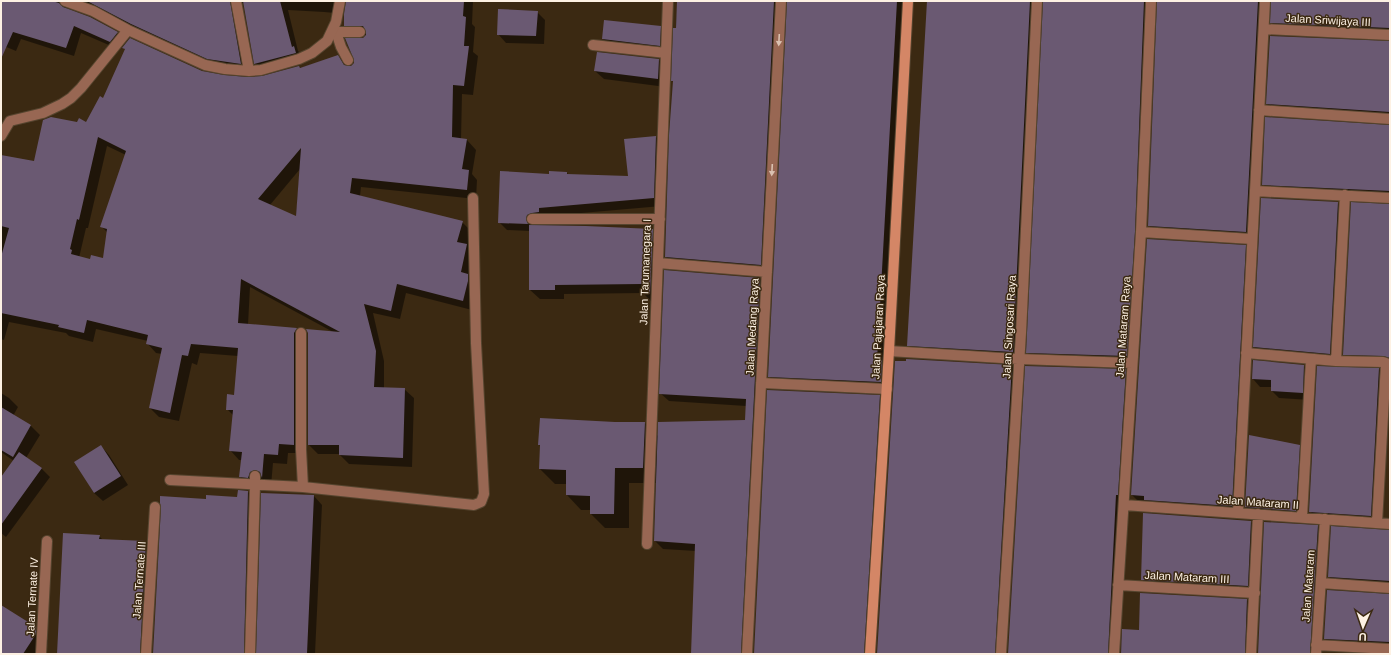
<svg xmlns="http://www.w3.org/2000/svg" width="1391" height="655" viewBox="0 0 1391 655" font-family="Arial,sans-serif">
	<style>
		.shadow { fill: #0007; fill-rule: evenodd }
		.building { fill: #6a5972; fill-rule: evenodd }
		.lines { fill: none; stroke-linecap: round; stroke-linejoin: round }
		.lane-casing { stroke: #56452f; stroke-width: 12 }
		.street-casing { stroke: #56452f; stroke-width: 12 }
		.secondary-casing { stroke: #56452f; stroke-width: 12 }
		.lane { stroke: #986753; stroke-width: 10 }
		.street { stroke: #986753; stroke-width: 10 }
		.secondary { stroke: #d48666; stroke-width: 10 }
		.oneway { fill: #dac1b1 }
		.labels { text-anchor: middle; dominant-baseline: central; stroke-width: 3; stroke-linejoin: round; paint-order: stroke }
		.street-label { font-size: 11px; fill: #fdf1e3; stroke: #3b2912 }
	</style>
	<rect width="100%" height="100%" fill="#3b2912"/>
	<!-- shadow -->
	<path class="shadow" d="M1 1H339L335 13 324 12 288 10 298 51 302 55 263 71 255 64 244 3 239 4 248 71 216 66 68 4 66 9 90 18 117 33 125 40 118 49 81 33 74 56 21 39 16 51 4 46 1 53Z
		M347 1H473L472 24 475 27 473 52 478 56 473 95 462 94 461 140H467L476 150 472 174 477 180 476 199 361 187 360 196 462 222 471 231 468 246 476 254 472 310 406 293 400 319 373 313 384 361V388L404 389 414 398 412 467 349 464 339 454H318L308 444 335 333 250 287 248 325 296 329 305 338 303 453H288L287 464 273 463 271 486 264 479 250 486 240 477 242 460H239L230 450 233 415 227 409 235 396 238 356 200 353 197 365 192 363 179 421 159 417 150 408 162 354 156 353 147 343 148 341 96 329 93 342 69 336 66 333 9 322 4 340 1 339V167L35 162 78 123H87L104 99 126 50 123 47 202 72 224 76 262 77 299 67 301 68 338 56 347 66 351 67 355 64 363 39 367 35 354 34 345 25ZM107 146 126 155 102 227 108 233 104 260 90 261 79 258 86 228H88ZM300 169 296 218 270 205Z
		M678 1H905L888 390 777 385 769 376 788 3H786L782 9 769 273 674 265 666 257 674 82 672 81Z
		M928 1H1390V36L1280 31 1271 22 1272 3 1268 5 1254 240 1157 234 1149 226 1158 3H1157L1153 6 1134 364 1036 361 1027 352 1044 3 1040 5 1021 360 916 354 908 345Z
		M537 12 545 20 544 44 506 43 498 34Z
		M660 27 668 35V53L611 47 603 39Z
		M1390 42V120L1275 112 1267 104Z
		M659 60 667 68 666 87 604 79 595 71Z
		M1390 126V199L1271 193 1263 184Z
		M656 137 664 145 662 206 547 216 535 224 534 226 652 230 662 239 652 302 643 293 564 294V299H540L530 290V231L507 230 499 222 550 175 567 173 569 175 629 178Z
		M1338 203 1346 211 1338 362 1262 355 1254 347Z
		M1390 205V363H1352L1344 354Z
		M1245 246 1254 255 1240 514 1140 503 1132 495Z
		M760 279 768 287 749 654H692L696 551 663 549 655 541 657 483H629V528H605L591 514V510H581L567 495V484H555L540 469 541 446 539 445 615 423H645L659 437 746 421V406L669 401 660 393Z
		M907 360 1012 366 1020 374 1003 654H878Z
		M1304 366 1312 373 1310 400 1279 398 1272 391V387H1260L1253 379Z
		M1379 369 1387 377 1379 524 1318 519 1310 511Z
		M1125 370 1133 378 1116 654H1009Z
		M1 393 9 398 18 407 13 416 31 426 40 435 26 458 41 468 50 477 6 537 1 533V479L14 461 1 452Z
		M879 396 887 404 872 654H755Z
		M101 446 109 455 128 485 103 501 94 493 75 462Z
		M1299 446 1310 457 1307 522 1257 518 1246 507Z
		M248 492 256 500 252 654H154L207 500 238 498Z
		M314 496 322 505 315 654H258Z
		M1251 522 1261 532 1258 596 1152 590 1142 579Z
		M1318 526 1326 535 1317 654H1259Z
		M1390 531V589L1337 585 1329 577Z
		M99 536 103 540 146 542 154 550 148 654H58Z
		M1390 595V650L1333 647 1325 639Z
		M1247 600 1255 608 1253 654H1121L1123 630 1140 631Z
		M1 607 35 628 48 640 47 646 43 654H1Z
		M1323 653 1348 654H1323Z"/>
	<!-- building -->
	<path class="building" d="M1 1H52L59 3 63 7 90 17 118 32 110 42 74 26 66 48 13 32 1 59Z
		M87 1H230L241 64 207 59 131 24Z
		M243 1H280L292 47 294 46 296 53 254 64Z
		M346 1H464L463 16 466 17 464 46H469L464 86 453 85 452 137 467 139 462 169 469 170 467 190 352 178 350 193 463 221 457 242 467 244 461 272 468 274V281L463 301 397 284 391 311 364 304 376 351 374 387 405 388 403 458 339 455V445H308V333L306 329 340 332 241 279 238 323 297 328 294 333V445L279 444 278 455 264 454 262 478 260 472 255 470 250 472 248 478 239 477 242 452 229 451 233 410H226L227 394 234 395 238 348 191 344 188 356 182 355 170 413 149 408 162 348 146 344 148 335 87 320 84 333 58 327 59 325 1 313V257L9 228 1 226V155L34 161 43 120 51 117 77 122 79 118 86 122 100 96 103 98 125 49 122 48 130 38 202 71 224 75 248 77 262 76 299 66 300 68 338 55 344 65 351 66 354 63V60L345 38H363L366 35V32L363 26H344V14ZM98 137 126 151 100 227 107 229 103 258 91 255 90 259 71 254 72 250 70 249 77 219 79 220ZM301 148 296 216 258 199Z
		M677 1H774L761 265 665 257 669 135 673 81H671L673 28H676Z
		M787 1H897L877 360H882L881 382 768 377Z
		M927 1H1030L1013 352 907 346Z
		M1043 1H1144L1135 232 1127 356 1026 353Z
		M1157 1H1258L1246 232 1148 226Z
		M1271 1H1390V28L1270 23Z
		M498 9 538 11 536 36 497 35Z
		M604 20 661 26 660 46 602 39Z
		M1270 36 1390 41V112L1266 104Z
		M597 52 659 59 658 79 594 71Z
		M1265 117 1390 125V191L1262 185Z
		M656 136 654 198 539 208V212L532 213 527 215 526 219 528 224 498 223 500 171 549 174V171L567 172V174L628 176 624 139Z
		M1261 198 1338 202 1330 354 1253 347Z
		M1351 202 1390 204V358L1383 356 1343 355Z
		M529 225 586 226 653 229 650 294 641 293 642 284 555 285V290H529Z
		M1147 239 1246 245 1232 506 1144 500V496L1131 495Z
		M664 270 760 278 741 654H691L695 544 654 541 658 422 745 420 746 399 659 394Z
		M906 359 1012 365 995 654H877L895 361H906Z
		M1253 360 1304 365 1303 393 1271 391V380L1252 379Z
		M1025 366 1126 369 1118 495H1116L1108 654H1008Z
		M1317 366 1379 368 1371 516 1309 512Z
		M767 390 880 395 864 654H754Z
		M1 407 31 425 13 457 1 450Z
		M540 418 615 422H645L643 468H615L614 514H590V496L566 495V470L539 469 540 445H538Z
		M1249 435 1300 445 1296 511 1245 507Z
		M101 445 121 476 94 493 74 462Z
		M19 452 42 468 1 525V477Z
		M238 490 248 491 244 654H153L161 507 160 503V496L206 499V495L237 497Z
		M261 493 314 495 307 654H256Z
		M1143 513 1251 521 1248 586 1141 580Z
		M1264 522 1318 525 1310 654H1258Z
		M1331 526 1390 530V581L1328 577Z
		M63 533 100 535 99 539 146 541 140 654H57Z
		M1327 590 1390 594V642L1324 639Z
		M1140 593 1247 599 1245 654H1121L1122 629 1139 630Z
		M1 605 36 627V634L23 654H1Z"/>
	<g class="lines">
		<defs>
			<path id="lane" d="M333 30 336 32H360
				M336 32 341 47 348 60
				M255 485V476"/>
			<path id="street" d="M65 1 93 11 128 30
				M236 1 249 71
				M1264 29 1390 35
				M593 45 666 53
				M1259 110 1390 119
				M1 136 10 121 43 113 62 104 71 98 81 88 128 30 205 65 225 69 249 71 261 70 299 59 312 53 327 41 336 22 340 1
				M1255 191 1390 198
				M532 219H660
				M1141 232 1252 239
				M658 263 767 272
				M889 351 1019 359 1132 363
				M1246 353 1336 361 1383 362 1386 363 1377 523
				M1336 361 1345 195
				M761 383 887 389
				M170 480 303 487 301 449V333
				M303 487 474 505 481 502 484 494 476 343 473 198
				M1124 505 1390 524
				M1238 513 1265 1
				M1302 517 1311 359
				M647 544 668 1
				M1321 583 1390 588
				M1118 585 1255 593
				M1316 645 1390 649
				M41 654 47 541
				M146 654 155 507
				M250 654 255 485
				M747 654 781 1
				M1001 654 1021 333 1037 1
				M1114 654 1141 232 1151 1
				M1251 654 1258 514
				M1316 654 1325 519"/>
			<path id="secondary" d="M870 654 889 351 908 1"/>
		</defs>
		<!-- lane casing -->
		<use href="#lane" class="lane-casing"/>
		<!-- street casing -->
		<use href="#street" class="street-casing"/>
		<!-- secondary casing -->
		<use href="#secondary" class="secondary-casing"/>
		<!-- lane -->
		<use href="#lane" class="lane"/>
		<!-- street -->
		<use href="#street" class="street"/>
		<!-- secondary -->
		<use href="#secondary" class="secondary"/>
	</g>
	<!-- one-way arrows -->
	<defs><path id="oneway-solid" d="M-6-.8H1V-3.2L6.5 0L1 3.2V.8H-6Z"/></defs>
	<g class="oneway">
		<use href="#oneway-solid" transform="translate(779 40) rotate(93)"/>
		<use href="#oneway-solid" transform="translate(772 170) rotate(93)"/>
	</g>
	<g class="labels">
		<!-- street labels -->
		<g class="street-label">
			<text transform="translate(1328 20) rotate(3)">Jalan Sriwijaya III</text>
			<text transform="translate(645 272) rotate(-88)">Jalan Tarumanegara I</text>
			<text transform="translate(752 327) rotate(-87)">Jalan Medang Raya</text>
			<text transform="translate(878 327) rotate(-87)">Jalan Pajajaran Raya</text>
			<text transform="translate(1009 327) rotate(-87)">Jalan Singosari Raya</text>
			<text transform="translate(1123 327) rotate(-86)">Jalan Mataram Raya</text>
			<text transform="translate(1258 502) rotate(4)">Jalan Mataram II</text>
			<text transform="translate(1187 577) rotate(3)">Jalan Mataram III</text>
			<text transform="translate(139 580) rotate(-86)">Jalan Ternate III</text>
			<text transform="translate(1308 586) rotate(-86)">Jalan Mataram</text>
			<text transform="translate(32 597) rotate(-87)">Jalan Ternate IV</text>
		</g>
	</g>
	<!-- border -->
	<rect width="1391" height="655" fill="none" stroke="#fdf1e3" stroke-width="4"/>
	<!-- north arrow -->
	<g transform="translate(1363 627) rotate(182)" stroke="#3b2912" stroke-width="3" paint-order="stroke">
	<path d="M0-3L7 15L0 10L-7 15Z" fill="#fdf1e3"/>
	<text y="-6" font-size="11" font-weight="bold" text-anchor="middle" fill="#fdf1e3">U</text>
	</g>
</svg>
